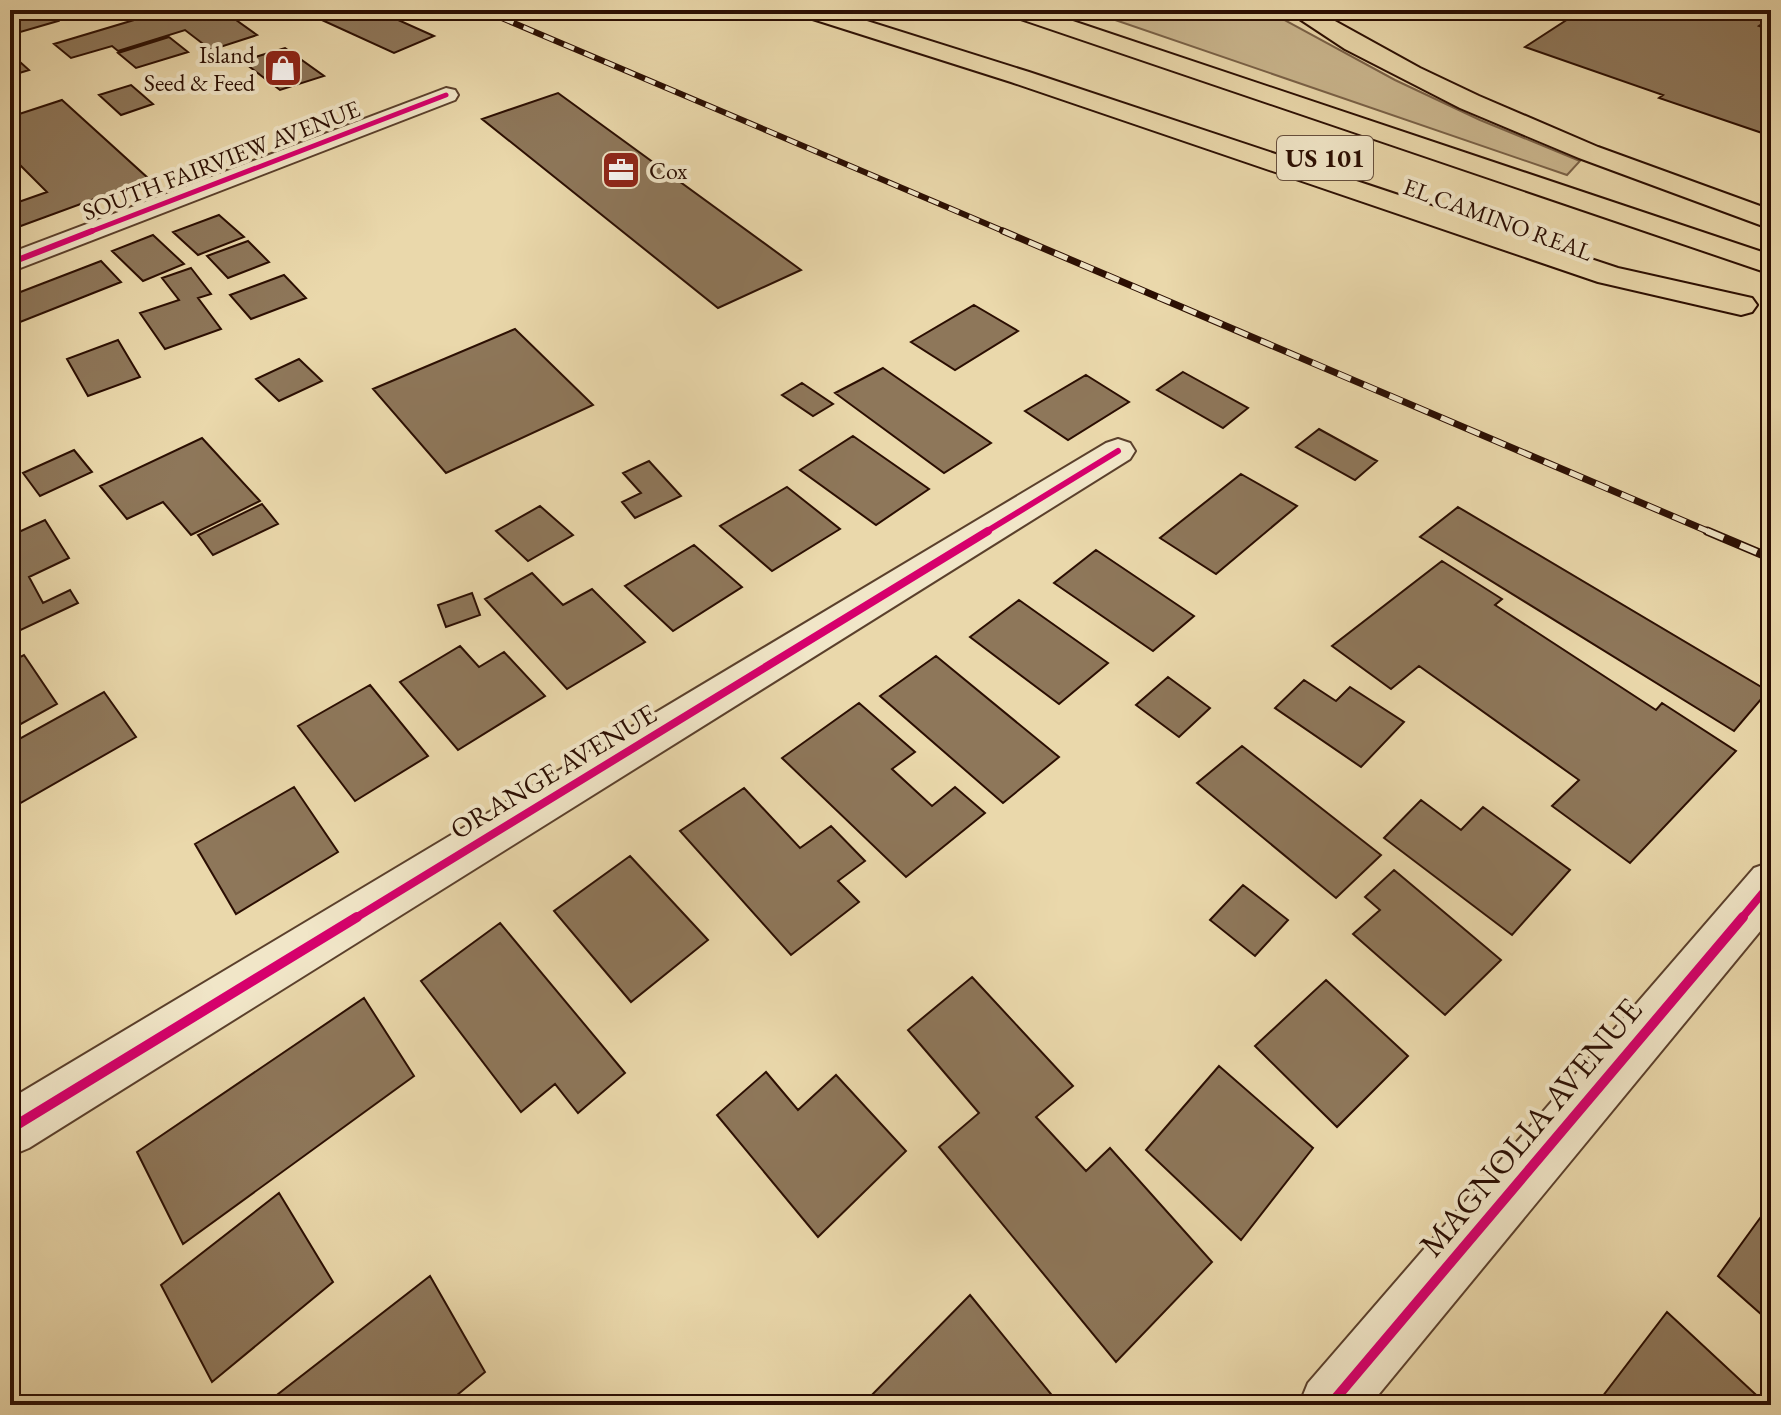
<svg xmlns="http://www.w3.org/2000/svg" width="1781" height="1415" viewBox="0 0 1781 1415" font-family="'EB Garamond',serif">
	<style>
		.green { fill: #cab68e; stroke: #7a6248; stroke-width: 2 }
		.building { fill: #8e775a; stroke: #2b0e02; stroke-width: 2 }
		.lines { fill: none; stroke-linecap: round; stroke-linejoin: round }
		.minor-casing { stroke: #5b402c; stroke-width: 4 }
		.motorway-casing { stroke: #2b0e02; stroke-width: 4 }
		.minor { fill: #f1e6c8; fill-rule: evenodd }
		.motorway { fill: #ead8ab; fill-rule: evenodd }
		.rail-far2-casing { stroke: #2b0e02; stroke-width: 6 }
		.rail-far1-casing { stroke: #2b0e02; stroke-width: 7 }
		.rail-casing { stroke: #2b0e02; stroke-width: 9 }
		.rail-far2 { stroke: #f1e6c8; stroke-width: 4; stroke-dasharray: 11; stroke-linecap: butt }
		.rail-far1 { stroke: #f1e6c8; stroke-width: 5; stroke-dasharray: 14; stroke-linecap: butt }
		.rail { stroke: #f1e6c8; stroke-width: 6; stroke-dasharray: 18; stroke-linecap: butt }
		.cycleway-far3-casing { stroke: #f1e6c8; stroke-width: 8 }
		.cycleway-far2-casing { stroke: #f1e6c8; stroke-width: 10 }
		.cycleway-far1-casing { stroke: #f1e6c8; stroke-width: 13 }
		.cycleway-casing { stroke: #f1e6c8; stroke-width: 15 }
		.cycleway-far3 { stroke: #d6006c; stroke-width: 5 }
		.cycleway-far2 { stroke: #d6006c; stroke-width: 6 }
		.cycleway-far1 { stroke: #d6006c; stroke-width: 8 }
		.cycleway { stroke: #d6006c; stroke-width: 10 }
		.labels { text-anchor: middle; dominant-baseline: central; stroke-width: 8; stroke-linejoin: round; paint-order: stroke }
		.far-poi-label { font-size: 24px; fill: #2b0e02; stroke: #f1e6c8; text-anchor: end }
		.far-street-label { font-size: 24px; fill: #2b0e02; stroke: #f1e6c8 }
		.shield { fill: #f1e6c8; stroke: #664f3d; stroke-width: 2 }
		.shield-label { font-size: 26px; font-weight: bold; fill: #2b0e02 }
		.street-label { font-size: 28px; fill: #2b0e02; stroke: #f1e6c8 }
		.near-street-label { font-size: 34px; fill: #2b0e02; stroke: #f1e6c8 }
	</style>
	<rect width="100%" height="100%" fill="#ead8ab"/>
	<filter id="stains"><feTurbulence type="fractalNoise" baseFrequency=".0025" numOctaves="4"/><feColorMatrix values="0 0 0 0 .2 0 0 0 0 .09 0 0 0 0 .02 0 0 0 .5 -.17"/></filter>
	<radialGradient id="worn" r=".72"><stop offset=".6" stop-color="#630" stop-opacity="0"/><stop offset="1" stop-color="#630" stop-opacity=".3"/></radialGradient>
	<!-- green -->
	<path class="green" d="M1086 10H1266L1395 80 1480 120 1580 161 1567 175Z"/>
	<!-- building -->
	<path class="building" d="M10 10H44L58 21 10 35Z
		M122 10H222L257 35 211 50 185 30 118 51 112 46 71 58 54 44 134 20Z
		M300 10H376L434 36 394 53Z
		M1582 10H1740L1769 19 1759 26 1771 30V136L1659 98 1663 95 1525 47Z
		M169 37 188 52 136 68 118 53Z
		M285 48 324 76 280 90 242 61Z
		M10 53 29 70 10 76Z
		M131 85 153 104 121 115 99 95Z
		M558 93 801 270 718 308 482 119Z
		M62 100 149 179 18 227 10 218V205L47 192 10 155V117Z
		M219 215 244 237 198 255 173 232Z
		M153 235 184 264 143 281 112 251Z
		M248 241 269 262 228 278 207 256Z
		M101 261 121 282 10 326V296Z
		M191 268 211 294 198 298 221 329 165 349 140 313 179 300 162 278Z
		M284 275 306 298 251 319 230 295Z
		M974 305 1018 331 955 370 911 342Z
		M515 329 593 405 446 473 373 389Z
		M118 340 140 377 88 396 67 359Z
		M299 359 322 381 279 401 256 379Z
		M883 368 991 443 944 473 835 393Z
		M1183 372 1248 408 1223 428 1157 390Z
		M1086 375 1129 402 1068 440 1025 411Z
		M802 383 833 404 813 416 782 395Z
		M1319 429 1377 461 1355 480 1296 447Z
		M853 436 929 489 876 525 800 470Z
		M202 438 260 501 191 535 163 502 127 519 100 486Z
		M74 450 92 472 40 496 23 473Z
		M649 461 681 496 635 518 622 502 641 493 623 473Z
		M1241 474 1297 506 1216 574 1160 538Z
		M787 487 840 529 772 571 720 526Z
		M262 504 278 524 213 555 198 535Z
		M540 506 573 535 528 561 496 531Z
		M1458 507 1768 691 1734 731 1420 537Z
		M45 520 69 558 29 577 43 603 70 590 78 603 10 635V536Z
		M694 545 742 587 673 631 625 586Z
		M1096 550 1194 616 1153 651 1054 583Z
		M1442 561 1502 599 1495 605 1656 710 1662 703 1736 751 1630 863 1552 806 1579 780 1419 666 1391 689 1332 646Z
		M532 573 563 605 592 589 645 642 567 689 485 599Z
		M472 593 480 615 446 627 438 605Z
		M1019 600 1108 663 1059 704 970 637Z
		M460 646 479 667 504 652 545 696 458 750 400 682Z
		M24 655 57 704 10 730V662Z
		M936 656 1059 757 1003 803 880 696Z
		M1168 677 1210 708 1179 737 1136 705Z
		M1304 680 1336 701 1350 687 1404 722 1361 767 1275 708Z
		M370 685 428 756 355 801 298 726Z
		M104 692 136 737 10 809V744Z
		M859 703 915 752 892 769 932 806 955 787 985 813 906 877 782 758Z
		M1242 746 1381 855 1336 898 1197 783Z
		M294 787 338 852 236 914 195 844Z
		M744 788 800 848 831 826 865 861 838 881 859 902 791 955 680 831Z
		M1421 800 1461 830 1483 807 1570 870 1512 935 1384 838Z
		M630 856 708 940 631 1002 554 911Z
		M1394 870 1501 960 1445 1015 1353 934 1380 910 1365 897Z
		M1243 885 1288 920 1255 956 1210 920Z
		M500 923 625 1073 578 1113 555 1084 521 1112 421 981Z
		M972 977 1073 1086 1036 1117 1086 1171 1110 1148 1212 1262 1116 1362 939 1147 979 1113 908 1030Z
		M1326 980 1408 1056 1337 1127 1255 1046Z
		M364 998 414 1076 183 1244 137 1152Z
		M1219 1066 1313 1148 1241 1240 1146 1150Z
		M766 1072 798 1110 836 1075 906 1151 818 1237 717 1115Z
		M279 1193 333 1282 212 1382 161 1285Z
		M1771 1203V1323L1718 1276Z
		M430 1276 485 1372 445 1405H264Z
		M970 1295 1055 1399 1050 1405H862Z
		M1667 1312 1767 1405H1596Z"/>
	<g class="lines">
		<defs>
			<path id="minor" d="M446 88 455 90 458 95 455 100 10 272V253Z
				M1118 439 1130 443 1135 451 1130 459 29 1148 10 1156V1099L1106 443Z
				M1771 862V918L1370 1405H1299L1308 1383 1754 868Z"/>
			<path id="motorway" d="M796 10H832L1029 72 1618 268 1752 298 1757 305 1752 312 1741 315 1598 282 1011 82 800 15Z
				M1005 10H1040L1771 255V274L1009 15Z
				M1286 10H1315L1420 68 1479 96 1598 147 1771 210V229L1579 158 1460 108 1345 49Z"/>
		</defs>
		<!-- minor casing -->
		<use href="#minor" class="minor-casing"/>
		<!-- motorway casing -->
		<use href="#motorway" class="motorway-casing"/>
		<!-- minor -->
		<use href="#minor" class="minor"/>
		<!-- motorway -->
		<use href="#motorway" class="motorway"/>
		<defs>
			<path id="rail-far2" d="M483 10 1008 233"/>
			<path id="rail-far1" d="M1003 231 1712 533"/>
			<path id="rail" d="M1707 531 1771 558"/>
		</defs>
		<!-- rail-far2 casing -->
		<use href="#rail-far2" class="rail-far2-casing"/>
		<!-- rail-far1 casing -->
		<use href="#rail-far1" class="rail-far1-casing"/>
		<!-- rail casing -->
		<use href="#rail" class="rail-casing"/>
		<!-- rail-far2 -->
		<use href="#rail-far2" class="rail-far2"/>
		<!-- rail-far1 -->
		<use href="#rail-far1" class="rail-far1"/>
		<!-- rail -->
		<use href="#rail" class="rail"/>
		<defs>
			<path id="cycleway-far3" d="M87 233 446 95"/>
			<path id="cycleway-far2" d="M10 263 92 231
				M984 533 1118 451"/>
			<path id="cycleway-far1" d="M354 919 988 531
				M1741 919 1771 883"/>
			<path id="cycleway" d="M10 1129 357 917
				M1330 1405 1743 917"/>
		</defs>
		<!-- cycleway-far3 casing -->
		<use href="#cycleway-far3" class="cycleway-far3-casing"/>
		<!-- cycleway-far2 casing -->
		<use href="#cycleway-far2" class="cycleway-far2-casing"/>
		<!-- cycleway-far1 casing -->
		<use href="#cycleway-far1" class="cycleway-far1-casing"/>
		<!-- cycleway casing -->
		<use href="#cycleway" class="cycleway-casing"/>
		<!-- cycleway-far3 -->
		<use href="#cycleway-far3" class="cycleway-far3"/>
		<!-- cycleway-far2 -->
		<use href="#cycleway-far2" class="cycleway-far2"/>
		<!-- cycleway-far1 -->
		<use href="#cycleway-far1" class="cycleway-far1"/>
		<!-- cycleway -->
		<use href="#cycleway" class="cycleway"/>
	</g>
	<!-- icons -->
	<defs>
		<symbol id="shop-square" viewBox="-11 -11 22 22"><rect x="-9" y="-9" width="18" height="18" rx="4" fill="#8f2418" stroke="#f1e6c8"/><path d="M-5-2.5h2.3a2.7 3.5 0 0 1 5.4 0H5L5.5 6h-11ZM-1.5-2.5h3a1.5 2.3 0 0 0-3 0Z" fill="#fff"/></symbol>
		<symbol id="office-square" viewBox="-11 -11 22 22"><rect x="-9" y="-9" width="18" height="18" rx="4" fill="#8f2418" stroke="#f1e6c8"/><path d="M-6-3h4V-5.5h4V-3h4V5H-6ZM-1-4.5V-3h2v-1.5ZM-6 0V1H6V0Z" fill="#fff"/></symbol>
	</defs>
	<g fill-rule="evenodd">
		<use href="#shop-square" x="261" y="46" width="44" height="44"/>
		<use href="#office-square" x="599" y="148" width="44" height="44"/>
	</g>
	<g class="labels">
		<!-- far-poi labels -->
		<g class="far-poi-label">
			<text x="255" y="54">Island<tspan x="255" dy="28">Seed &amp; Feed</tspan></text>
			<text x="649" y="170" text-anchor="start">Cox</text>
		</g>
		<!-- far-street labels -->
		<g class="far-street-label">
			<text transform="translate(221 160) rotate(-21)">SOUTH FAIRVIEW AVENUE</text>
			<text transform="translate(1498 219) rotate(20)">EL CAMINO REAL</text>
		</g>
		<!-- shield labels -->
		<rect class="shield" x="1277" y="136" width="96" height="44" rx="6"/>
		<g class="shield-label">
			<text x="1325" y="158">US 101</text>
		</g>
		<!-- street labels -->
		<g class="street-label">
			<text transform="translate(553 771) rotate(-31)">ORANGE AVENUE</text>
		</g>
		<!-- near-street labels -->
		<g class="near-street-label">
			<text transform="translate(1530 1127) rotate(-50)">MAGNOLIA AVENUE</text>
		</g>
	</g>
	<!-- margin -->
	<rect width="1781" height="1415" fill="none" stroke="#ead8ab" stroke-width="40"/>
	<rect x="12" y="12" width="1757" height="1391" fill="none" stroke="#2b0e02" stroke-width="4"/>
	<rect x="20" y="20" width="1741" height="1375" fill="none" stroke="#2b0e02" stroke-width="2"/>
	<rect width="100%" height="100%" filter="url(#stains)"/>
	<rect width="100%" height="100%" fill="url(#worn)"/>
</svg>
